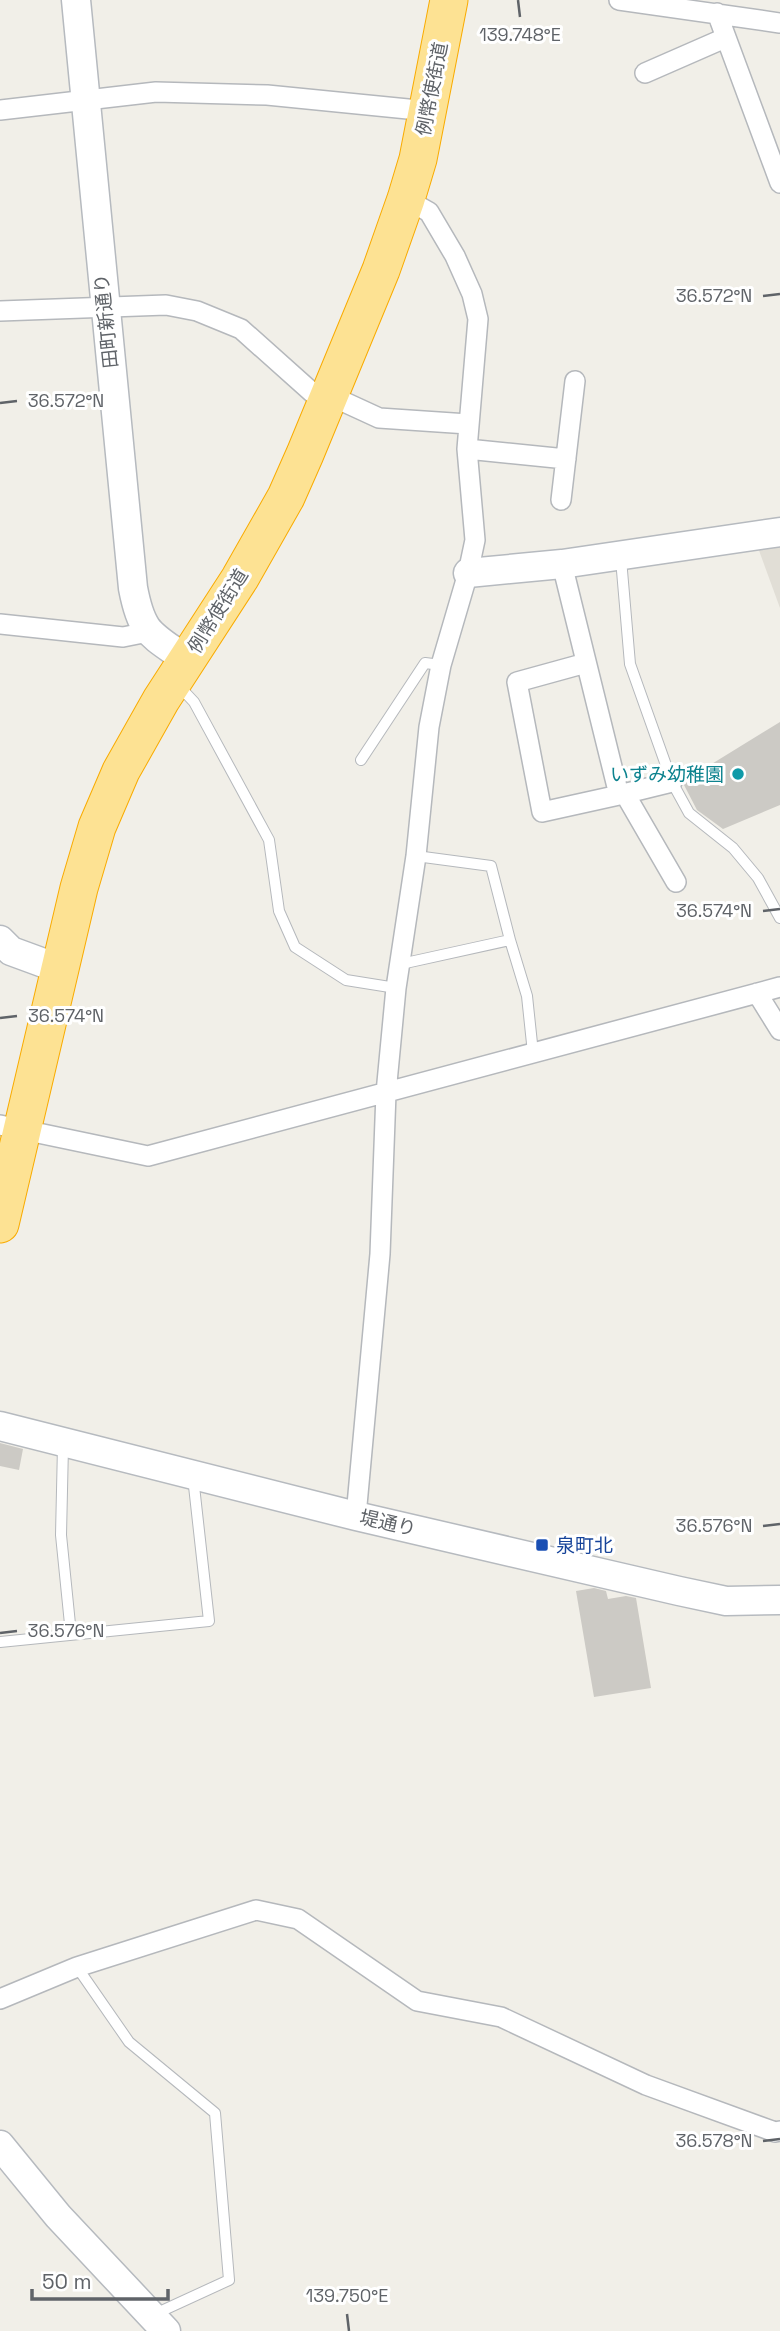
<svg xmlns="http://www.w3.org/2000/svg" width="780" height="2331" viewBox="0 0 780 2331" font-family="'Space Grotesk','Noto Sans JP',sans-serif">
	<style>
		.education { fill: #e1ded6 }
		.building { fill: #cccac5 }
		.lines { fill: none; stroke-linecap: round; stroke-linejoin: round }
		.lane-casing { stroke: #b5b8bc; stroke-width: 12 }
		.street-casing { stroke: #b5b8bc; stroke-width: 22 }
		.secondary-casing { stroke: #b6babf; stroke-width: 31 }
		.highway-casing { stroke: #f9ab00; stroke-width: 39 }
		.lane { stroke: #fff; stroke-width: 10 }
		.street { stroke: #fff; stroke-width: 19 }
		.secondary { stroke: #fff; stroke-width: 28 }
		.highway { stroke: #fde293; stroke-width: 37 }
		.ticks { fill: none; stroke: #5f6368; stroke-width: 2.5 }
		.culture-dot { fill: #0f9aa8; stroke: #fff; stroke-width: 2.5 }
		.transit-dot { fill: #1a4fb4; stroke: #fff; stroke-width: 2.5 }
		.labels { text-anchor: middle; dominant-baseline: central; stroke-width: 6; stroke-linejoin: round; paint-order: stroke }
		.street-label { font-size: 19px; fill: #5f6368; stroke: #fff }
		.culture-label { font-size: 19px; fill: #0d838f; stroke: #fff; text-anchor: end }
		.transit-label { font-size: 19px; fill: #164399; stroke: #fff; text-anchor: start }
		.ticks-label { font-size: 18px; text-anchor: middle; fill: #5f6368; stroke: #fff; stroke-width: 6; stroke-linejoin: round; paint-order: stroke }
	</style>
	<rect width="100%" height="100%" fill="#f1efe8"/>
	<!-- education -->
	<path class="education" d="M780 542V608L757 545Z"/>
	<!-- building -->
	<path class="building" d="M780 722V805L723 829 697 810 684 785V781Z
		M0 1443 23 1449 19 1470 0 1466Z
		M594 1588 606 1591 608 1599 626 1596 636 1598 651 1688 594 1697 576 1591Z"/>
	<g class="lines">
		<defs>
			<path id="lane" d="M621 559 630 664 672 782 689 813 733 848 758 878 780 918
				M179 686 194 702 269 840 279 911 295 947 346 980 396 988
				M361 760 425 663 441 665
				M510 940 527 996 533 1053
				M401 964 510 940 491 866 416 856
				M63 1446 61 1535 71 1634
				M0 1642 209 1621 193 1477
				M77 1967 129 2042 215 2113 229 2280 155 2314"/>
			<path id="street" d="M619 0 780 23
				M717 13 780 183
				M645 73 725 38
				M0 110 156 92 267 95 428 111
				M0 311 166 305 197 311 241 329 325 404
				M329 395 379 418 468 424
				M467 449 566 459
				M561 500 575 381
				M562 564 619 795 542 812 517 682 586 663
				M0 624 123 637 148 632
				M625 794 676 882
				M619 795 672 782
				M757 993 780 1030
				M0 1125 148 1156 780 987
				M356 1516 380 1254 386 1093 396 988 416 856 429 727 441 665 468 573 475 540 467 449 478 319 472 294 455 256 429 212 406 199
				M0 1999 77 1967 256 1910 298 1919 417 2001 501 2017 646 2085 775 2132 780 2131"/>
			<path id="secondary" d="M76 0 133 588C142 635 151 634 187 660
				M468 573 562 564 780 532
				M0 940 11 951 60 969
				M0 1426 356 1516 679 1591 726 1601 780 1600
				M0 2145 58 2216 166 2331"/>
			<path id="highway" d="M0 1224 79 888 97 827 121 771 161 700 240 578 286 497 305 454 381 270 406 199 418 159 449 0"/>
		</defs>
		<!-- lane casing -->
		<use href="#lane" class="lane-casing"/>
		<!-- street casing -->
		<use href="#street" class="street-casing"/>
		<!-- secondary casing -->
		<use href="#secondary" class="secondary-casing"/>
		<!-- highway casing -->
		<use href="#highway" class="highway-casing"/>
		<!-- lane -->
		<use href="#lane" class="lane"/>
		<!-- street -->
		<use href="#street" class="street"/>
		<!-- secondary -->
		<use href="#secondary" class="secondary"/>
		<!-- highway -->
		<use href="#highway" class="highway"/>
	</g>
	<!-- ticks -->
	<path class="ticks" d="M518 0 520 17M763 296 780 294M0 403 17 401M763 911 780 909M0 1018 17 1016M763 1526 780 1524M0 1633 17 1631M763 2141 780 2139M347 2314 349 2331"/>
	<!-- markers -->
	<circle class="culture-dot" cx="738" cy="774" r="7"/>
	<rect class="transit-dot" x="535" y="1538" width="14" height="14" rx="3.5"/>
	<g class="labels">
		<!-- street labels -->
		<g class="street-label">
			<text transform="translate(432 89) rotate(-79)">例幣使街道</text>
			<text transform="translate(106 321) rotate(-96)">田町新通り</text>
			<text transform="translate(218 611) rotate(-58)">例幣使街道</text>
			<text transform="translate(388 1523) rotate(13)">堤通り</text>
		</g>
		<!-- culture labels -->
		<g class="culture-label">
			<text x="724" y="774">いずみ幼稚園</text>
		</g>
		<!-- transit labels -->
		<g class="transit-label">
			<text x="556" y="1545">泉町北</text>
		</g>
	</g>
	<g class="ticks-label">
		<text x="520" y="41">139.748°E</text>
		<text x="714" y="302">36.572°N</text>
		<text x="66" y="407">36.572°N</text>
		<text x="714" y="917">36.574°N</text>
		<text x="66" y="1022">36.574°N</text>
		<text x="714" y="1532">36.576°N</text>
		<text x="66" y="1637">36.576°N</text>
		<text x="714" y="2147">36.578°N</text>
		<text x="347" y="2302">139.750°E</text>
	</g>
	<!-- scale -->
	<path d="M32 2289v10h136v-10" fill="none" stroke="#5f6368" stroke-width="3.5"/>
	<text x="42" y="2289" font-size="21" fill="#5f6368" stroke="#ffffff" stroke-width="5" paint-order="stroke">50 m</text>
</svg>
